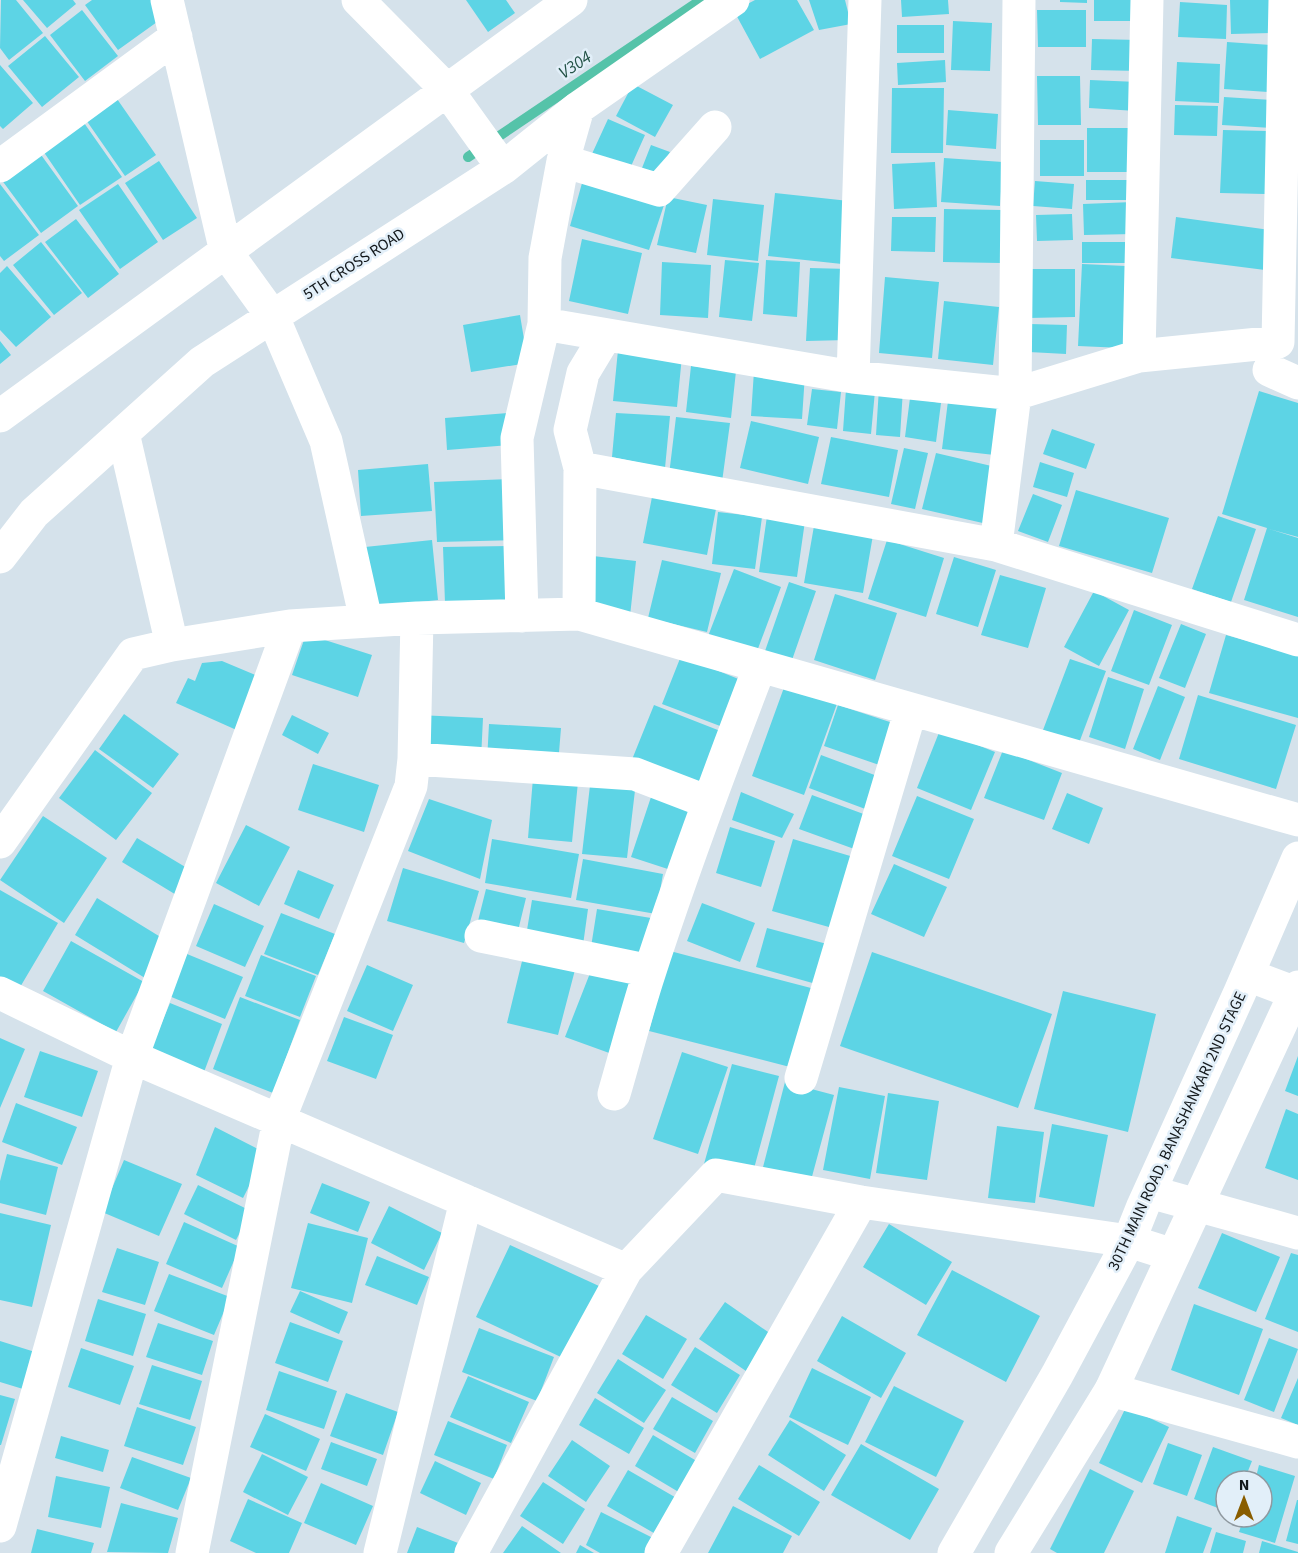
<svg xmlns="http://www.w3.org/2000/svg" width="1298" height="1553" viewBox="0 0 1298 1553" font-family="'Source Sans 3',sans-serif">
	<style>
		.lines { fill: none; stroke-linecap: round; stroke-linejoin: round }
		.stream { stroke: #55c3a9; stroke-width: 10 }
		.building { fill: #5dd4e5 }
		.minor { stroke: #fff; stroke-width: 33 }
		.major { stroke: #fff; stroke-width: 33 }
		.labels { text-anchor: middle; dominant-baseline: central; stroke-width: 5; stroke-linejoin: round; paint-order: stroke }
		.street-label { font-size: 16px; fill: #13181b; stroke: #e2eff9 }
		.water-label { font-size: 18px; font-style: italic; fill: #245347; stroke: #e2eff9 }
	</style>
	<rect width="100%" height="100%" fill="#d5e2eb"/>
	<g class="lines">
		<!-- stream -->
		<path class="stream" d="M468 157 701 0"/>
	</g>
	<!-- building -->
	<path class="building" d="M1 0H16L43 33 9 60 0 48Z
		M23 0H73L76 4 47 28Z
		M92 0H151L164 17 118 50 85 5Z
		M466 0H506L515 13 488 32Z
		M755 0H797L814 30 760 59 734 11Z
		M809 0H845L851 24 819 30Z
		M901 0H948L949 14 902 17Z
		M1060 0H1087V3L1060 2Z
		M1094 0H1138V21H1094Z
		M1230 0H1270L1271 33 1231 34Z
		M1180 2 1227 5 1226 39 1178 37Z
		M82 10 118 56 85 81 50 35Z
		M1037 10H1086V47H1038Z
		M953 21 992 23 990 71 951 70Z
		M897 25H944V53H897Z
		M45 36 79 77 42 107 8 66Z
		M1092 39 1140 40V71L1091 70Z
		M1227 42 1271 45 1268 92 1224 89Z
		M945 60 946 82 898 85 897 63Z
		M1177 62 1220 64 1219 103 1175 101Z
		M0 65 33 103 3 129 0 126Z
		M1037 76H1080L1081 125H1038Z
		M1090 80 1138 82 1136 111 1089 108Z
		M633 84 673 105 655 137 616 116Z
		M892 88H944L943 153H891Z
		M115 96 156 155 125 176 84 117Z
		M1224 97 1274 100 1272 128 1222 125Z
		M1175 105 1218 106 1217 136 1174 135Z
		M948 110 998 114 996 149 946 145Z
		M608 119 645 135 628 173 591 156Z
		M82 120 122 177 80 205 41 148Z
		M1087 128H1128V172H1087Z
		M1223 130 1267 131 1265 194 1220 193Z
		M1040 140H1084V176H1040Z
		M651 145 670 152 657 175 642 168Z
		M39 152 78 206 41 233 1 179Z
		M944 158 1003 162 1000 206 941 202Z
		M159 161 197 218 163 240 125 183Z
		M935 162 937 207 894 209 892 164Z
		M584 176 665 202 649 250 570 226Z
		M1086 180H1130V200H1086Z
		M1035 181 1074 184 1072 209 1033 206Z
		M0 184 39 235 4 261 0 256Z
		M118 184 158 242 120 269 79 210Z
		M775 193 849 201 842 264 768 256Z
		M668 197 707 205 696 253 657 245Z
		M713 199 764 205 758 261 707 255Z
		M1133 202 1134 234 1084 235 1083 204Z
		M944 209 1002 210 1001 263 943 262Z
		M1072 214 1073 240 1037 241 1036 215Z
		M892 217H936L935 252 891 251Z
		M1176 217 1270 230 1265 270 1171 258Z
		M76 219 119 274 88 298 45 242Z
		M582 239 642 253 628 314 569 301Z
		M41 242 82 293 54 315 13 265Z
		M1082 242H1125V263H1082Z
		M725 260 759 263 752 321 719 317Z
		M766 260 800 262 797 317 763 314Z
		M662 262 711 265 708 318 660 315Z
		M1082 264 1126 266 1123 348 1078 346Z
		M7 266 51 317 16 347 0 330V273Z
		M810 268 849 269 847 340 806 341Z
		M1028 269H1075V317L1028 318Z
		M885 277 939 282 932 358 879 353Z
		M944 301 999 307 993 365 938 359Z
		M520 315 528 363 471 372 463 325Z
		M1030 324 1067 325 1066 354 1029 352Z
		M0 341 11 355 0 364Z
		M618 350 682 356 677 407 613 401Z
		M691 366 736 371 731 418 686 412Z
		M754 371 805 374 802 419 751 416Z
		M879 388 903 389 900 437 876 435Z
		M812 389 841 392 837 429 807 425Z
		M846 389 875 391 871 434 843 431Z
		M1259 391 1298 403V537L1269 529 1298 538V617L1244 600 1267 528 1222 514Z
		M910 398 941 403 936 442 905 437Z
		M948 401 1008 408 1003 456 942 449Z
		M508 413 510 445 447 450 445 418Z
		M616 413 670 416 665 468 612 457Z
		M676 417 730 423 722 482 669 475Z
		M751 421 819 437 808 484 740 468Z
		M1052 429 1095 444 1086 469 1043 454Z
		M831 437 898 450 889 497 821 484Z
		M904 448 928 453 915 509 891 504Z
		M936 453 1000 468 987 524 922 509Z
		M1040 462 1074 473 1067 497 1033 487Z
		M428 464 432 511 361 516 358 470Z
		M513 479 515 540 437 542 434 482Z
		M1076 490 1169 518 1152 573 1059 546Z
		M1033 494 1062 505 1048 542 1018 531Z
		M652 497 716 509 707 555 643 543Z
		M718 512 762 517 755 569 712 564Z
		M767 516 805 521 797 577 759 572Z
		M1218 516 1256 529 1231 602 1192 589Z
		M814 526 873 535 863 593 804 583Z
		M432 540 438 600 371 607 365 547Z
		M887 540 944 558 926 617 868 599Z
		M509 546 511 601 445 603 443 547Z
		M593 556 636 561 630 616 587 611Z
		M954 557 996 570 978 627 936 614Z
		M662 560 721 573 707 632 648 618Z
		M734 569 781 587 753 662 705 644Z
		M1000 575 1046 588 1028 648 981 635Z
		M789 582 816 591 792 660 765 651Z
		M1094 591 1129 610 1099 666 1064 647Z
		M835 594 897 613 875 680 814 660Z
		M1134 610 1172 625 1149 685 1111 671Z
		M1181 624 1206 634 1185 688 1159 678Z
		M306 634 372 655 358 697 292 675Z
		M1226 635 1298 655V718L1209 693Z
		M681 656 746 682 728 729 662 704Z
		M1070 659 1106 671 1079 743 1043 730Z
		M222 661 265 679 241 732 176 703 188 678 195 681 202 663Z
		M1108 677 1144 689 1125 749 1089 737Z
		M786 682 838 701 804 795 752 776Z
		M1158 686 1185 697 1160 760 1133 749Z
		M1198 695 1296 725 1276 789 1179 759Z
		M654 705 728 734 705 791 631 762Z
		M838 705 902 726 888 768 824 746Z
		M124 714 179 754 153 788 99 749Z
		M292 715 329 733 318 754 282 735Z
		M418 715 483 718 481 759 416 756Z
		M489 724 561 728 558 765 487 761Z
		M940 730 995 752 971 810 917 788Z
		M95 750 152 793 116 840 59 798Z
		M1003 750 1062 773 1044 820 984 798Z
		M821 755 888 780 876 813 809 788Z
		M313 764 379 785 364 832 298 810Z
		M591 777 636 782 627 858 582 854Z
		M533 778 578 782 572 842 528 838Z
		M653 791 698 805 677 872 631 857Z
		M741 792 794 814 782 838 732 820Z
		M1067 793 1103 808 1089 844 1052 829Z
		M812 795 869 816 857 850 799 829Z
		M917 796 974 819 949 879 892 856Z
		M429 799 492 820 480 879 408 851Z
		M43 816 107 858 64 923 0 880Z
		M246 825 290 847 259 906 216 883Z
		M730 827 775 841 761 887 716 873Z
		M137 838 192 871 178 896 122 862Z
		M492 839 579 854 571 898 485 883Z
		M793 839 857 858 836 929 772 911Z
		M583 859 663 874 656 914 576 900Z
		M894 864 947 887 924 937 871 914Z
		M403 868 479 891 464 943 387 921Z
		M298 870 334 885 319 919 284 904Z
		M486 889 526 898 516 939 476 929Z
		M0 890 58 923 16 994 0 985Z
		M97 898 167 941 145 978 75 935Z
		M532 900 588 909 583 945 526 936Z
		M702 903 755 923 740 962 687 941Z
		M214 904 264 926 245 967 196 946Z
		M597 909 651 918 644 956 591 947Z
		M281 913 335 934 318 975 264 954Z
		M767 928 827 944 816 984 756 967Z
		M71 941 144 982 116 1032 43 991Z
		M670 951 811 988 790 1067 649 1031Z
		M872 952 1052 1014 1018 1108 840 1046Z
		M524 953 576 966 558 1035 507 1023Z
		M187 954 243 977 225 1019 169 996Z
		M261 955 316 976 300 1017 245 996Z
		M594 963 640 981 612 1054 565 1037Z
		M367 965 413 985 393 1031 347 1011Z
		M1063 991 1156 1014 1128 1132 1034 1109Z
		M240 997 300 1020 273 1093 213 1069Z
		M170 1003 222 1024 204 1072 150 1051Z
		M344 1017 393 1035 376 1079 327 1061Z
		M0 1038 25 1049 0 1108Z
		M40 1051 98 1071 82 1117 24 1097Z
		M682 1052 728 1067 698 1154 653 1139Z
		M1298 1056V1096L1285 1091Z
		M732 1064 779 1076 752 1176 704 1164Z
		M785 1082 834 1095 810 1184 762 1171Z
		M839 1087 885 1096 870 1179 823 1170Z
		M888 1093 939 1101 927 1180 876 1173Z
		M16 1103 77 1127 62 1165 2 1142Z
		M1286 1109 1298 1114V1180L1265 1168Z
		M1052 1124 1108 1135 1094 1207 1039 1197Z
		M997 1126 1044 1132 1035 1203 988 1198Z
		M215 1127 266 1153 243 1198 196 1175Z
		M7 1154 58 1167 46 1215 0 1203V1181Z
		M124 1160 182 1184 159 1236 102 1212Z
		M322 1183 370 1202 358 1232 310 1213Z
		M198 1185 251 1211 236 1240 184 1214Z
		M389 1206 442 1233 424 1270 371 1243Z
		M0 1213 51 1225 32 1307 0 1300Z
		M184 1222 240 1247 222 1288 166 1264Z
		M308 1223 368 1238 352 1303 291 1288Z
		M889 1224 952 1262 926 1305 863 1267Z
		M1222 1233 1280 1257 1256 1312 1198 1288Z
		M510 1245 599 1286 565 1359 476 1317Z
		M117 1248 159 1262 145 1305 102 1292Z
		M1291 1253 1298 1255V1332L1265 1319Z
		M377 1256 429 1277 417 1305 365 1285Z
		M952 1270 1040 1316 1006 1382 917 1335Z
		M169 1274 230 1297 214 1335 154 1311Z
		M300 1291 348 1312 339 1334 290 1312Z
		M98 1299 146 1314 133 1356 85 1341Z
		M725 1302 771 1334 746 1371 699 1339Z
		M1194 1304 1263 1329 1239 1395 1171 1370Z
		M646 1315 687 1339 663 1379 622 1354Z
		M842 1316 906 1353 881 1398 817 1361Z
		M290 1322 343 1341 328 1382 275 1363Z
		M158 1323 213 1341 202 1375 146 1357Z
		M479 1328 554 1357 537 1401 462 1372Z
		M1269 1338 1298 1349 1274 1412 1244 1400Z
		M0 1341 35 1352 23 1389 0 1382Z
		M695 1347 740 1375 717 1413 671 1385Z
		M81 1348 134 1366 120 1405 68 1387Z
		M618 1359 666 1390 644 1423 597 1393Z
		M152 1365 202 1381 190 1420 139 1404Z
		M812 1368 871 1397 848 1445 789 1417Z
		M279 1371 337 1391 324 1429 266 1410Z
		M468 1376 529 1402 511 1443 450 1417Z
		M1298 1378V1425L1281 1418Z
		M894 1386 964 1421 936 1477 865 1442Z
		M346 1393 398 1412 383 1455 330 1436Z
		M0 1395 15 1399 1 1445H0Z
		M672 1397 713 1421 695 1453 653 1429Z
		M595 1398 644 1428 629 1454 579 1425Z
		M137 1407 196 1427 183 1465 124 1446Z
		M1126 1407 1169 1427 1142 1483 1099 1463Z
		M265 1414 320 1439 306 1471 250 1447Z
		M790 1420 846 1455 824 1491 768 1455Z
		M448 1421 507 1445 494 1479 434 1455Z
		M653 1435 700 1463 682 1494 635 1466Z
		M61 1436 109 1450 103 1472 55 1458Z
		M572 1440 610 1466 586 1502 548 1476Z
		M331 1442 377 1459 367 1486 321 1469Z
		M1168 1443 1202 1455 1187 1496 1153 1484Z
		M861 1444 939 1489 910 1540 831 1495Z
		M1213 1447 1252 1461 1244 1481H1226V1511L1194 1499Z
		M262 1454 308 1477 288 1515 243 1492Z
		M132 1457 191 1478 178 1510 120 1488Z
		M435 1461 481 1483 466 1515 420 1493Z
		M759 1465 820 1502 799 1536 738 1499Z
		M1259 1465 1295 1476 1275 1543 1239 1532 1244 1517H1262V1481H1255Z
		M1090 1469 1134 1491 1104 1553H1057L1050 1549Z
		M628 1470 680 1500 659 1536 607 1506Z
		M56 1476 110 1487 101 1528 48 1517Z
		M543 1482 585 1509 563 1544 520 1516Z
		M321 1483 373 1506 356 1545 304 1523Z
		M248 1499 302 1523 289 1553H256L230 1541Z
		M1297 1500H1298V1544L1286 1541Z
		M121 1503 178 1518 168 1553 107 1552Z
		M733 1506 792 1536 783 1553H708Z
		M601 1512 659 1541 652 1553H600L586 1545Z
		M1177 1516 1212 1528 1203 1553H1165Z
		M522 1526 561 1553H503Z
		M417 1527 458 1543 454 1553H407Z
		M37 1529 94 1543 91 1553H31Z
		M1216 1532 1246 1541 1243 1553H1210Z
		M1262 1541 1298 1552V1553H1259Z
		M580 1545 594 1553H576Z"/>
	<g class="lines">
		<!-- minor -->
		<path class="minor" d="M167 0 226 252 273 317 326 441 366 620
			M358 0 447 90 503 168
			M563 161 659 190 715 127
			M0 166 176 37
			M544 324 853 377 1015 394 1139 356 1278 342 1285 0
			M1139 356 1147 0
			M1269 370 1298 383
			M853 377 865 0
			M0 416 571 0
			M123 433 172 645
			M580 468 996 545 1298 640
			M996 545 1015 394 1019 0
			M0 557 34 513 202 362 503 168 578 108 733 0
			M579 614 580 468 570 430 583 373 606 335
			M522 616 517 438 544 324 545 258 563 161 578 108
			M414 759 417 618
			M0 842 133 654 172 645 290 626 417 618 579 614 1298 820
			M481 936 650 971
			M1248 975 1298 994
			M0 993 132 1057 626 1270 716 1175 861 1202 1129 1241 1173 1255
			M801 1078 911 709
			M614 1094C625 1056 635 1018 647 980 681 874 720 770 760 666
			M1150 1192 1298 1233
			M1111 1390 1298 1442
			M0 1526 132 1057 290 626
			M192 1553 279 1120 411 786 414 759 635 774 708 802
			M380 1553 466 1201
			M471 1553 626 1270
			M661 1553 861 1202"/>
		<!-- major -->
		<path class="major" d="M954 1553 1057 1375 1129 1241 1143 1206 1240 992 1298 858
			M1011 1553 1111 1390 1298 987"/>
	</g>
	<g class="labels">
		<!-- street labels -->
		<g class="street-label">
			<text transform="translate(354 264) rotate(-33)">5TH CROSS ROAD</text>
			<text transform="translate(1177 1131) rotate(-65)">30TH MAIN ROAD, BANASHANKARI 2ND STAGE</text>
		</g>
		<!-- water labels -->
		<g class="water-label">
			<text transform="translate(575 65) rotate(-34)">V304</text>
		</g>
	</g>
	<!-- north arrow -->
	<g transform="translate(1244 1499)"><circle r="28" fill="#e2eff9" stroke="#8f99a0" stroke-width="1.5"/>
	<path d="M0-4.5L10 22L0 15L-10 22Z" fill="#895d00"/>
	<text y="-9" font-size="16" font-weight="bold" text-anchor="middle" fill="#13181b">N</text>
	</g>
</svg>
